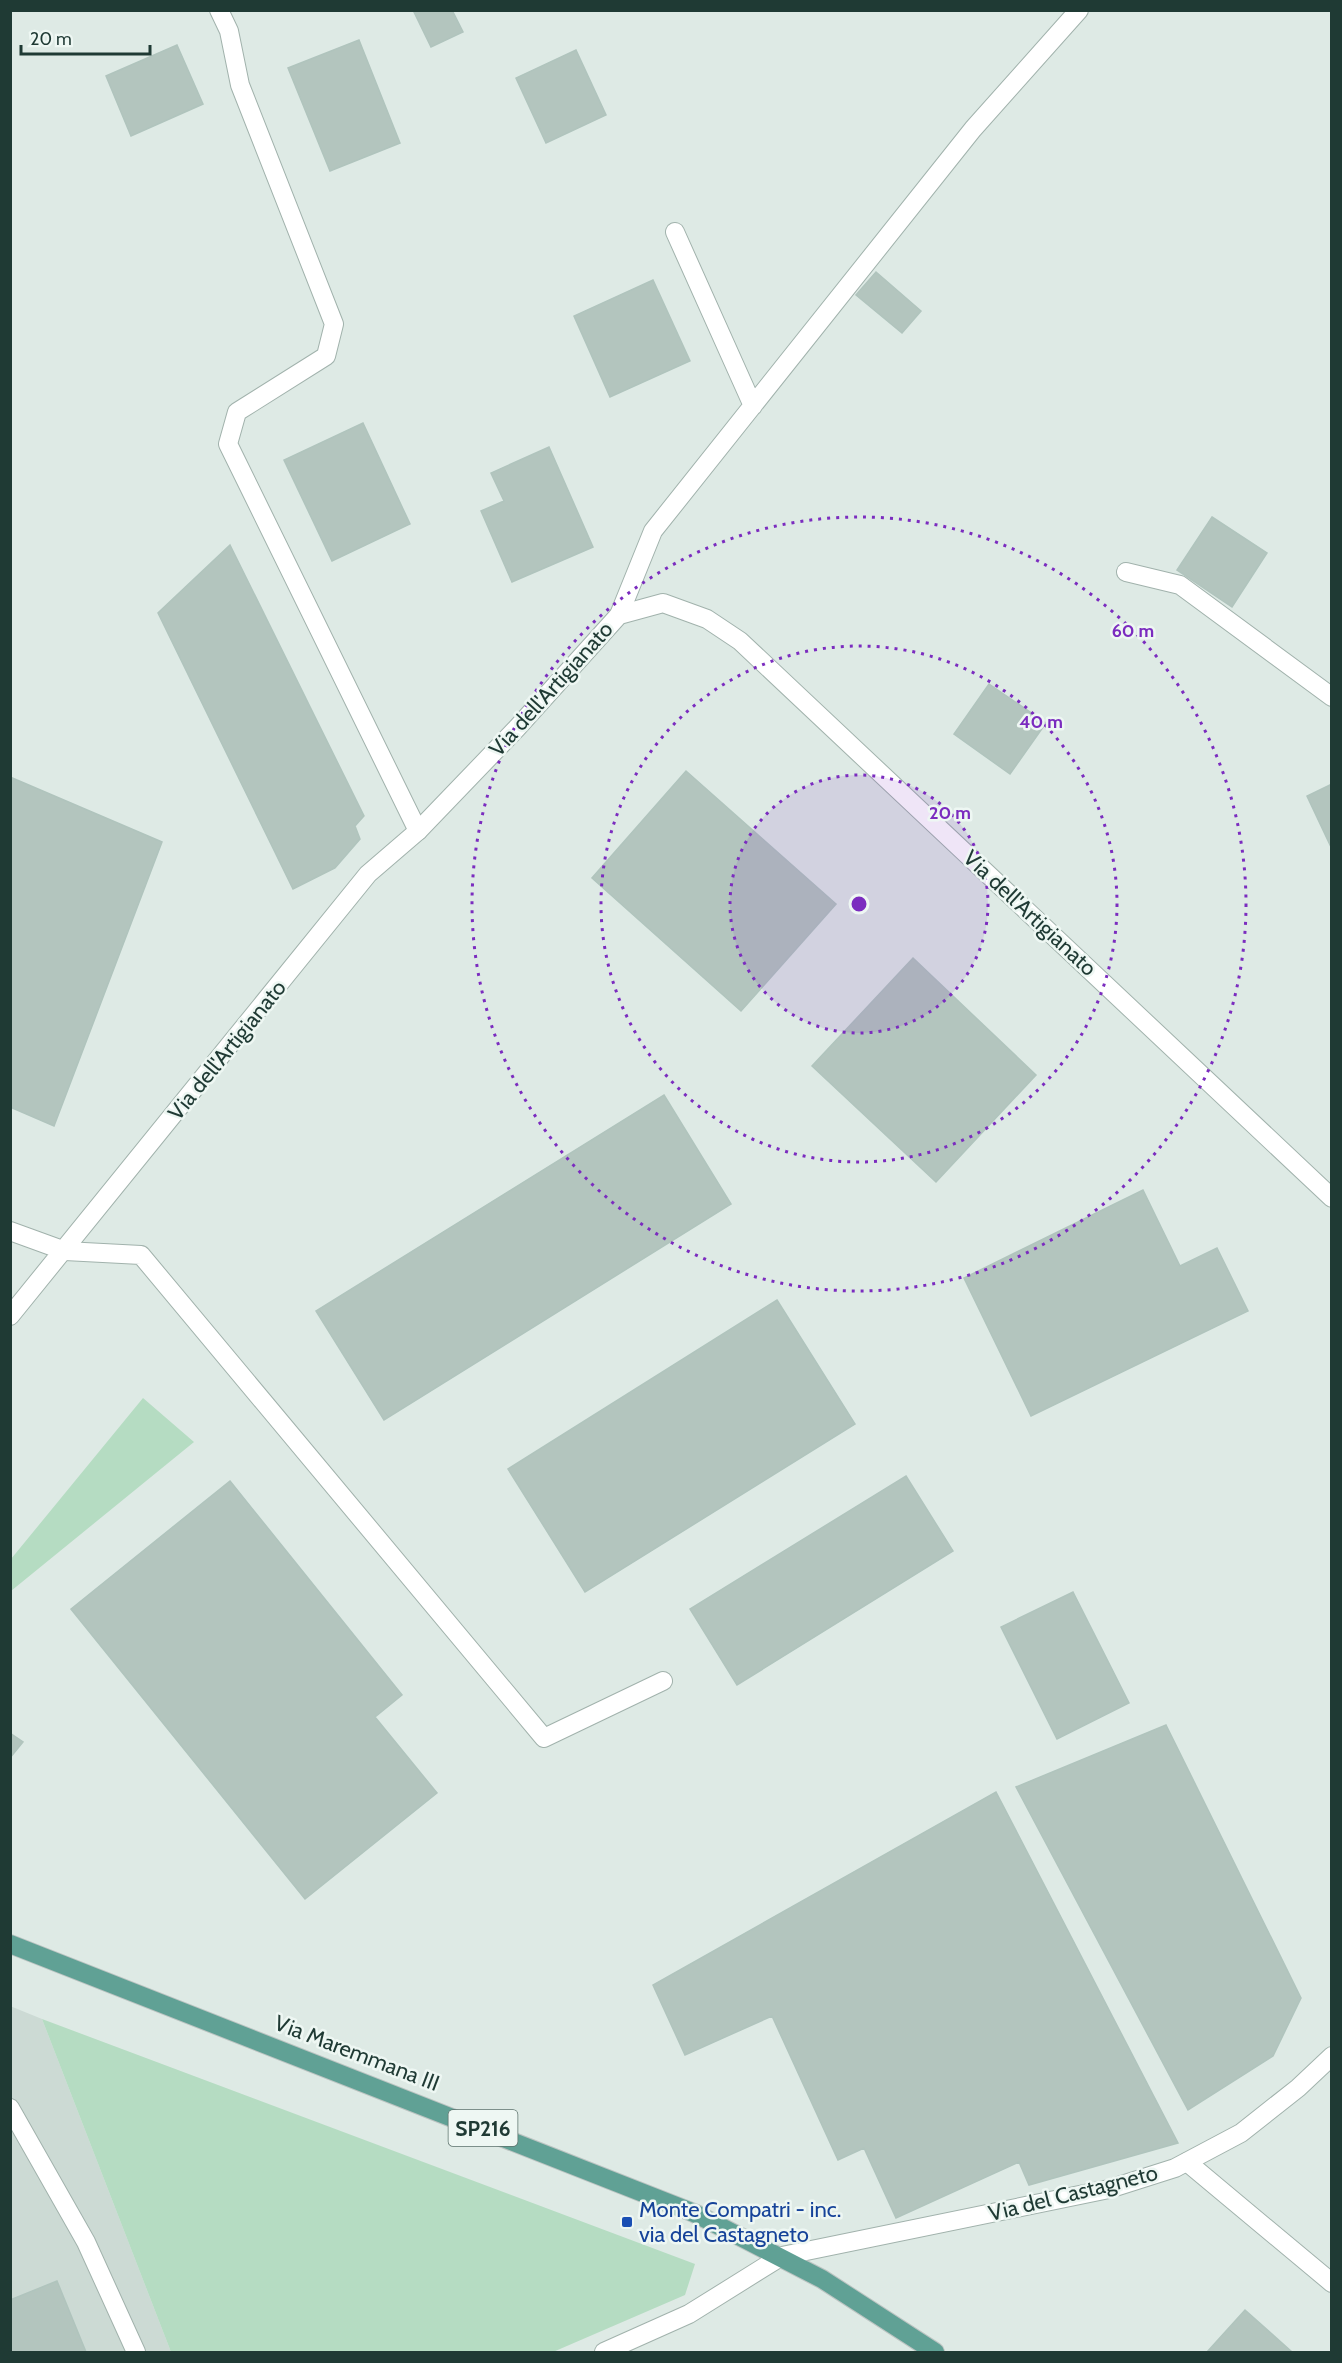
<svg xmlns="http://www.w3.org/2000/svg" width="1342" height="2363" viewBox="0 0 1342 2363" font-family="Cabin,sans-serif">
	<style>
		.built { fill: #ccdad4 }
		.green { fill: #b5dcc2 }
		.building { fill: #b3c5be; stroke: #b0c4bd; stroke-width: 1.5 }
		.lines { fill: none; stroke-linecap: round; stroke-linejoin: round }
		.service-casing { stroke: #a1b2ac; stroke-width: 20 }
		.minor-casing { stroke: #a1b2ac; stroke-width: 20 }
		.primary-casing { stroke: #bcc4c2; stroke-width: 20 }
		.service { stroke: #fff; stroke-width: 18 }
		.minor { stroke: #fff; stroke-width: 18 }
		.primary { stroke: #60a195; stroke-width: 18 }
		.ring { fill: none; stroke: #7b2cbf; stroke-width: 3; stroke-dasharray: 3 6 }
		.transit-dot { fill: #1a4fb4; stroke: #eef7f3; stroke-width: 2 }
		.labels { text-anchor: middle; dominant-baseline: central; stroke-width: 5; stroke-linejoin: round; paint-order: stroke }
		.shield { fill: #eef7f3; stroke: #5d736d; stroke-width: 1.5 }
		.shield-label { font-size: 21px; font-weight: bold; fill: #1f3a34 }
		.street-label { font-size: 22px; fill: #1f3a34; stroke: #eef7f3 }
		.transit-label { font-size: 22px; fill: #164399; stroke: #eef7f3; text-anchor: start }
		.centre { fill: #7b2cbf; stroke: #eef7f3; stroke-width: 3 }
		.ring-label { font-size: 18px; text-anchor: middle; font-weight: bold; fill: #7b2cbf; stroke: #eef7f3; stroke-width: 5; stroke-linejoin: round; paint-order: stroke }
	</style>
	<rect width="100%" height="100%" fill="#deeae5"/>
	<!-- built -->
	<path class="built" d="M10 2006 42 2019 171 2352H11Z"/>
	<!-- green -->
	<path class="green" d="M143 1398 194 1442 11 1591V1559Z
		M42 2019 695 2264 685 2295 553 2352H171Z"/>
	<!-- building -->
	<path class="building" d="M413 10H452L463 32 431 47Z
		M359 40 400 143 330 171 288 68Z
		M177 45 203 104 131 136 106 76Z
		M576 50 606 115 546 143 516 78Z
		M876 272 921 311 902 333 856 295Z
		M653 280 690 361 610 397 574 316Z
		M363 423 410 524 332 561 284 460Z
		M549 447 593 547 512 582 481 511 504 501 491 473Z
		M1212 517 1267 553 1232 607 1177 570Z
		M230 545 364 816 355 826 360 839 335 868 293 889 158 613Z
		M989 684 1046 723 1010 774 954 734Z
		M686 771 836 904 741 1011 592 878Z
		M10 777 162 842 54 1126 10 1107Z
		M1332 784V847H1331L1307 796Z
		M913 958 1036 1075 936 1182 812 1066Z
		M664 1095 731 1204 384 1420 316 1311Z
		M1143 1190 1180 1266 1217 1248 1248 1311 1031 1416 964 1278Z
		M777 1300 855 1424 585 1592 508 1469Z
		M906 1476 953 1551 737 1685 690 1609Z
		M230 1481 402 1695 375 1717 437 1793 305 1899 71 1609Z
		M1073 1592 1129 1703 1057 1739 1001 1627Z
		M1166 1725 1301 1998 1273 2056 1188 2110 1016 1787Z
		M10 1733 23 1742 10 1758Z
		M996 1792 1178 2143 1029 2185 1019 2162 896 2218 864 2148 838 2160 772 2016 685 2055 653 1985Z
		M57 2281 86 2352H10V2300Z
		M1245 2310 1292 2352H1207Z"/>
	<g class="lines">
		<defs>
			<path id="service" d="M219 10 229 31 240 85 334 324 326 356 237 412 228 444 418 831
				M675 232 753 406
				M1126 572 1180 585 1332 697
				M619 615 653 531 973 129 1079 10
				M65 1251 141 1255 544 1738 663 1681
				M10 2108 86 2242 136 2352
				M1187 2162 1332 2283"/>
			<path id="minor" d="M10 1231 65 1251
				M10 1316 368 874 418 831 517 728 619 615 663 603 707 619 740 641 1332 1198
				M604 2352 689 2314 782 2256 1109 2189 1175 2168 1241 2133 1298 2088 1332 2056"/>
			<path id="primary" d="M10 1944 694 2213 822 2279 935 2352"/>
		</defs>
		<!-- service casing -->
		<use href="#service" class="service-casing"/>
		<!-- minor casing -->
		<use href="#minor" class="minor-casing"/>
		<!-- primary casing -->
		<use href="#primary" class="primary-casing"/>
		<!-- service -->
		<use href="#service" class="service"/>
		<!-- minor -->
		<use href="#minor" class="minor"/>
		<!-- primary -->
		<use href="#primary" class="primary"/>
	</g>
	<!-- distance rings -->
	<circle cx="859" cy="904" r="129" fill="#7b2cbf" fill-opacity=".12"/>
	<g class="ring">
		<circle cx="859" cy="904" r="129"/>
		<circle cx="859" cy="904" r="258"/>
		<circle cx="859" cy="904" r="387"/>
	</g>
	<!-- markers -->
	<rect class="transit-dot" x="621" y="2216" width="12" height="12" rx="3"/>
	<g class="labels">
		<!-- shield labels -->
		<rect class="shield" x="448.5" y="2110" width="69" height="36" rx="4.5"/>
		<g class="shield-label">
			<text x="483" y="2128">SP216</text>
		</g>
		<!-- street labels -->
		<g class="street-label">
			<text transform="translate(551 689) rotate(-48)">Via dell'Artigianato</text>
			<text transform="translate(1030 913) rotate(43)">Via dell'Artigianato</text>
			<text transform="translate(227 1050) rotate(-51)">Via dell'Artigianato</text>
			<text transform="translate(357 2053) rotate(21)">Via Maremmana III</text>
			<text transform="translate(1073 2193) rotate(-14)">Via del Castagneto</text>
		</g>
		<!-- transit labels -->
		<g class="transit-label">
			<text x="639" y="2209">Monte Compatri - inc.<tspan x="639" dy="25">via del Castagneto</tspan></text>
		</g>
	</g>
	<circle cx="859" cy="904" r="9" class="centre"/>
	<g class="ring-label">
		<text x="1133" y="637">60 m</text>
		<text x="1041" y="728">40 m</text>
		<text x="950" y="819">20 m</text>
	</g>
	<!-- border -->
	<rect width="1342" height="2363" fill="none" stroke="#1f3a34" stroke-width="24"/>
	<!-- scale -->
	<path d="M21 45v9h129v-9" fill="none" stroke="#1f3a34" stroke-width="3"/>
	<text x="30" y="45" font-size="18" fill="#1f3a34" stroke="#eef7f3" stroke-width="4.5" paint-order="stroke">20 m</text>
</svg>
